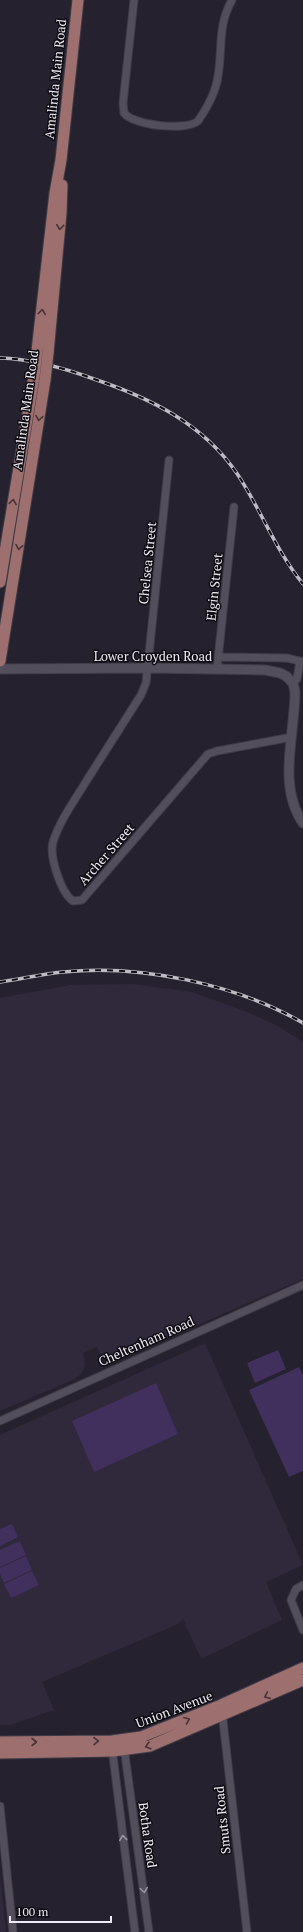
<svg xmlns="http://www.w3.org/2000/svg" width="303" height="1932" viewBox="0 0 303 1932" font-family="'PT Serif',serif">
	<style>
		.built { fill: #30293b }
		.green { fill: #412f5d }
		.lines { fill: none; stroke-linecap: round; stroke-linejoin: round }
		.minor-casing { stroke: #403c47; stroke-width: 9 }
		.tertiary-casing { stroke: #403c47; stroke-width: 11 }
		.primary-casing { stroke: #403c47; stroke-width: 13 }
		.minor { stroke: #534e5c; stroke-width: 7 }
		.tertiary { stroke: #534e5c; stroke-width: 9 }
		.primary { stroke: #9d6f6f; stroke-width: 11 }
		.rail-casing { stroke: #bebbc5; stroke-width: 3.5 }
		.rail { stroke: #0e0c12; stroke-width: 2; stroke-dasharray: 6; stroke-linecap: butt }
		.primary-bridge-casing { stroke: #403c47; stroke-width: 13; stroke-linecap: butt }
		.primary-bridge { stroke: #9d6f6f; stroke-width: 11 }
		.oneway { stroke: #473437 }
		.oneway2 { stroke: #9995a0 }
		.labels { text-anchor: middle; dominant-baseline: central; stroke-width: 3; stroke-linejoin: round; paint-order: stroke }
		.street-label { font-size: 13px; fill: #eeebf4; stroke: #0e0c12 }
	</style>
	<rect width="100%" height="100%" fill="#26212e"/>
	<!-- built -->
	<path class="built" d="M133 984 192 992 250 1013 278 1026 303 1042V1279L112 1362 101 1356 97 1347 83 1353 85 1365 82 1373 75 1379 0 1411V998L70 985Z
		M205 1343 303 1565 266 1582 282 1620 201 1659 183 1619 176 1625 42 1682 54 1710 10 1725H0V1435Z
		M0 1876 6 1932H0Z"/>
	<!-- green -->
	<path class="green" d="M278 1350 286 1369 255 1383 247 1363Z
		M299 1367 303 1375V1471L289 1477 249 1390Z
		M156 1383 178 1434 94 1472 72 1421Z
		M12 1524 18 1537 0 1546V1529Z
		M20 1541 26 1555 0 1567V1550Z
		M26 1556 32 1570 4 1583 0 1574V1568Z
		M32 1571 39 1585 11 1598 4 1584Z"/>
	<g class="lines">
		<defs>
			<path id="minor" d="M134 0 123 103 124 113C134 126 187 131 198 121 207 108 216 91 218 76 223 47 217 27 232 0
				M169 460 146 683 141 695C123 723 105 752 87 780 75 800 60 820 53 842 49 856 61 893 73 901L82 900 208 754 217 751 292 737
				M219 657 287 658 303 662
				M217 669 234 507
				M297 679 300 661
				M0 1421 303 1285
				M303 1585 296 1589 291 1600 303 1630
				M222 1712 247 1932
				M124 1747 149 1932
				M112 1748 135 1932
				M0 1806 13 1932"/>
			<path id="tertiary" d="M0 669 148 668 265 670 280 673 286 676 293 683 295 692C295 734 277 786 303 823"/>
			<path id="primary" d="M37 351 55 193 61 160 78 0
				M48 353 61 213 62 185
				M0 582 34 377
				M0 661 45 380
				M0 1742 112 1741 141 1737 221 1705 303 1668
				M0 1753 113 1751 150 1746 303 1680"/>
		</defs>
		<!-- minor casing -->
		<use href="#minor" class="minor-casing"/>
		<!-- tertiary casing -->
		<use href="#tertiary" class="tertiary-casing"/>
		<!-- primary casing -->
		<use href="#primary" class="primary-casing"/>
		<!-- minor -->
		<use href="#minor" class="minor"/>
		<!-- tertiary -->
		<use href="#tertiary" class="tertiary"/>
		<!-- primary -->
		<use href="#primary" class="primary"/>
		<defs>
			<path id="rail" d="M0 358C32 359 64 368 94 379 150 398 204 424 238 475 261 510 276 551 303 584
				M0 982C21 979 42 974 63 972 140 964 236 984 303 1023"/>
		</defs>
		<!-- rail casing -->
		<use href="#rail" class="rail-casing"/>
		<!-- rail -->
		<use href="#rail" class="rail"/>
		<defs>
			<path id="primary-bridge" d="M34 377 37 351
				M45 380 48 353"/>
		</defs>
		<!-- primary-bridge casing -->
		<use href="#primary-bridge" class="primary-bridge-casing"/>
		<!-- primary-bridge -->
		<use href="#primary-bridge" class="primary-bridge"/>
	</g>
	<!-- one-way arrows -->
	<defs><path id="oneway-chevron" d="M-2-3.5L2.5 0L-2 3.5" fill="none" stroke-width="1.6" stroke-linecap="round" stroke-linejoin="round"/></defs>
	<g class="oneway">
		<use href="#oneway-chevron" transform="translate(60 227) rotate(96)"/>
		<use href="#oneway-chevron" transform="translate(42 312) rotate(-83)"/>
		<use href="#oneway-chevron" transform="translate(39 418) rotate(99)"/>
		<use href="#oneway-chevron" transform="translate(13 502) rotate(-81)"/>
		<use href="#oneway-chevron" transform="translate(19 547) rotate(99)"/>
		<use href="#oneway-chevron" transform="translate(267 1696) rotate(156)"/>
		<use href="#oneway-chevron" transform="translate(187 1720) rotate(-23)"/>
		<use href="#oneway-chevron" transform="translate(96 1741) rotate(-1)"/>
		<use href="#oneway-chevron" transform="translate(34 1742)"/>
		<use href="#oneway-chevron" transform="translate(148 1746) rotate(164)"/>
	</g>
	<g class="oneway2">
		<use href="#oneway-chevron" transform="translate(123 1838) rotate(-97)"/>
		<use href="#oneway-chevron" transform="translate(144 1890) rotate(82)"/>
	</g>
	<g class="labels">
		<!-- street labels -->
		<g class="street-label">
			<text transform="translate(55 79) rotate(-84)">Amalinda Main Road</text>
			<text transform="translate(25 410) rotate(-82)">Amalinda Main Road</text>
			<text transform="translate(147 563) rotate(-84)">Chelsea Street</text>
			<text transform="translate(214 587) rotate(-84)">Elgin Street</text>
			<text x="153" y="656">Lower Croyden Road</text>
			<text transform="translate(106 854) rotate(-49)">Archer Street</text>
			<text transform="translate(146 1341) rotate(-24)">Cheltenham Road</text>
			<text transform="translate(174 1709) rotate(-21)">Union Avenue</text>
			<text transform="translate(222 1820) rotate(-96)">Smuts Road</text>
			<text transform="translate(148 1835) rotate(82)">Botha Road</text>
		</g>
	</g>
	<!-- scale -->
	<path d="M10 1916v6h101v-6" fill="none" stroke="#eeebf4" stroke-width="2"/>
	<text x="16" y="1916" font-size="12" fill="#eeebf4" stroke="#0e0c12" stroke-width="3" paint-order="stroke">100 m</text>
</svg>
